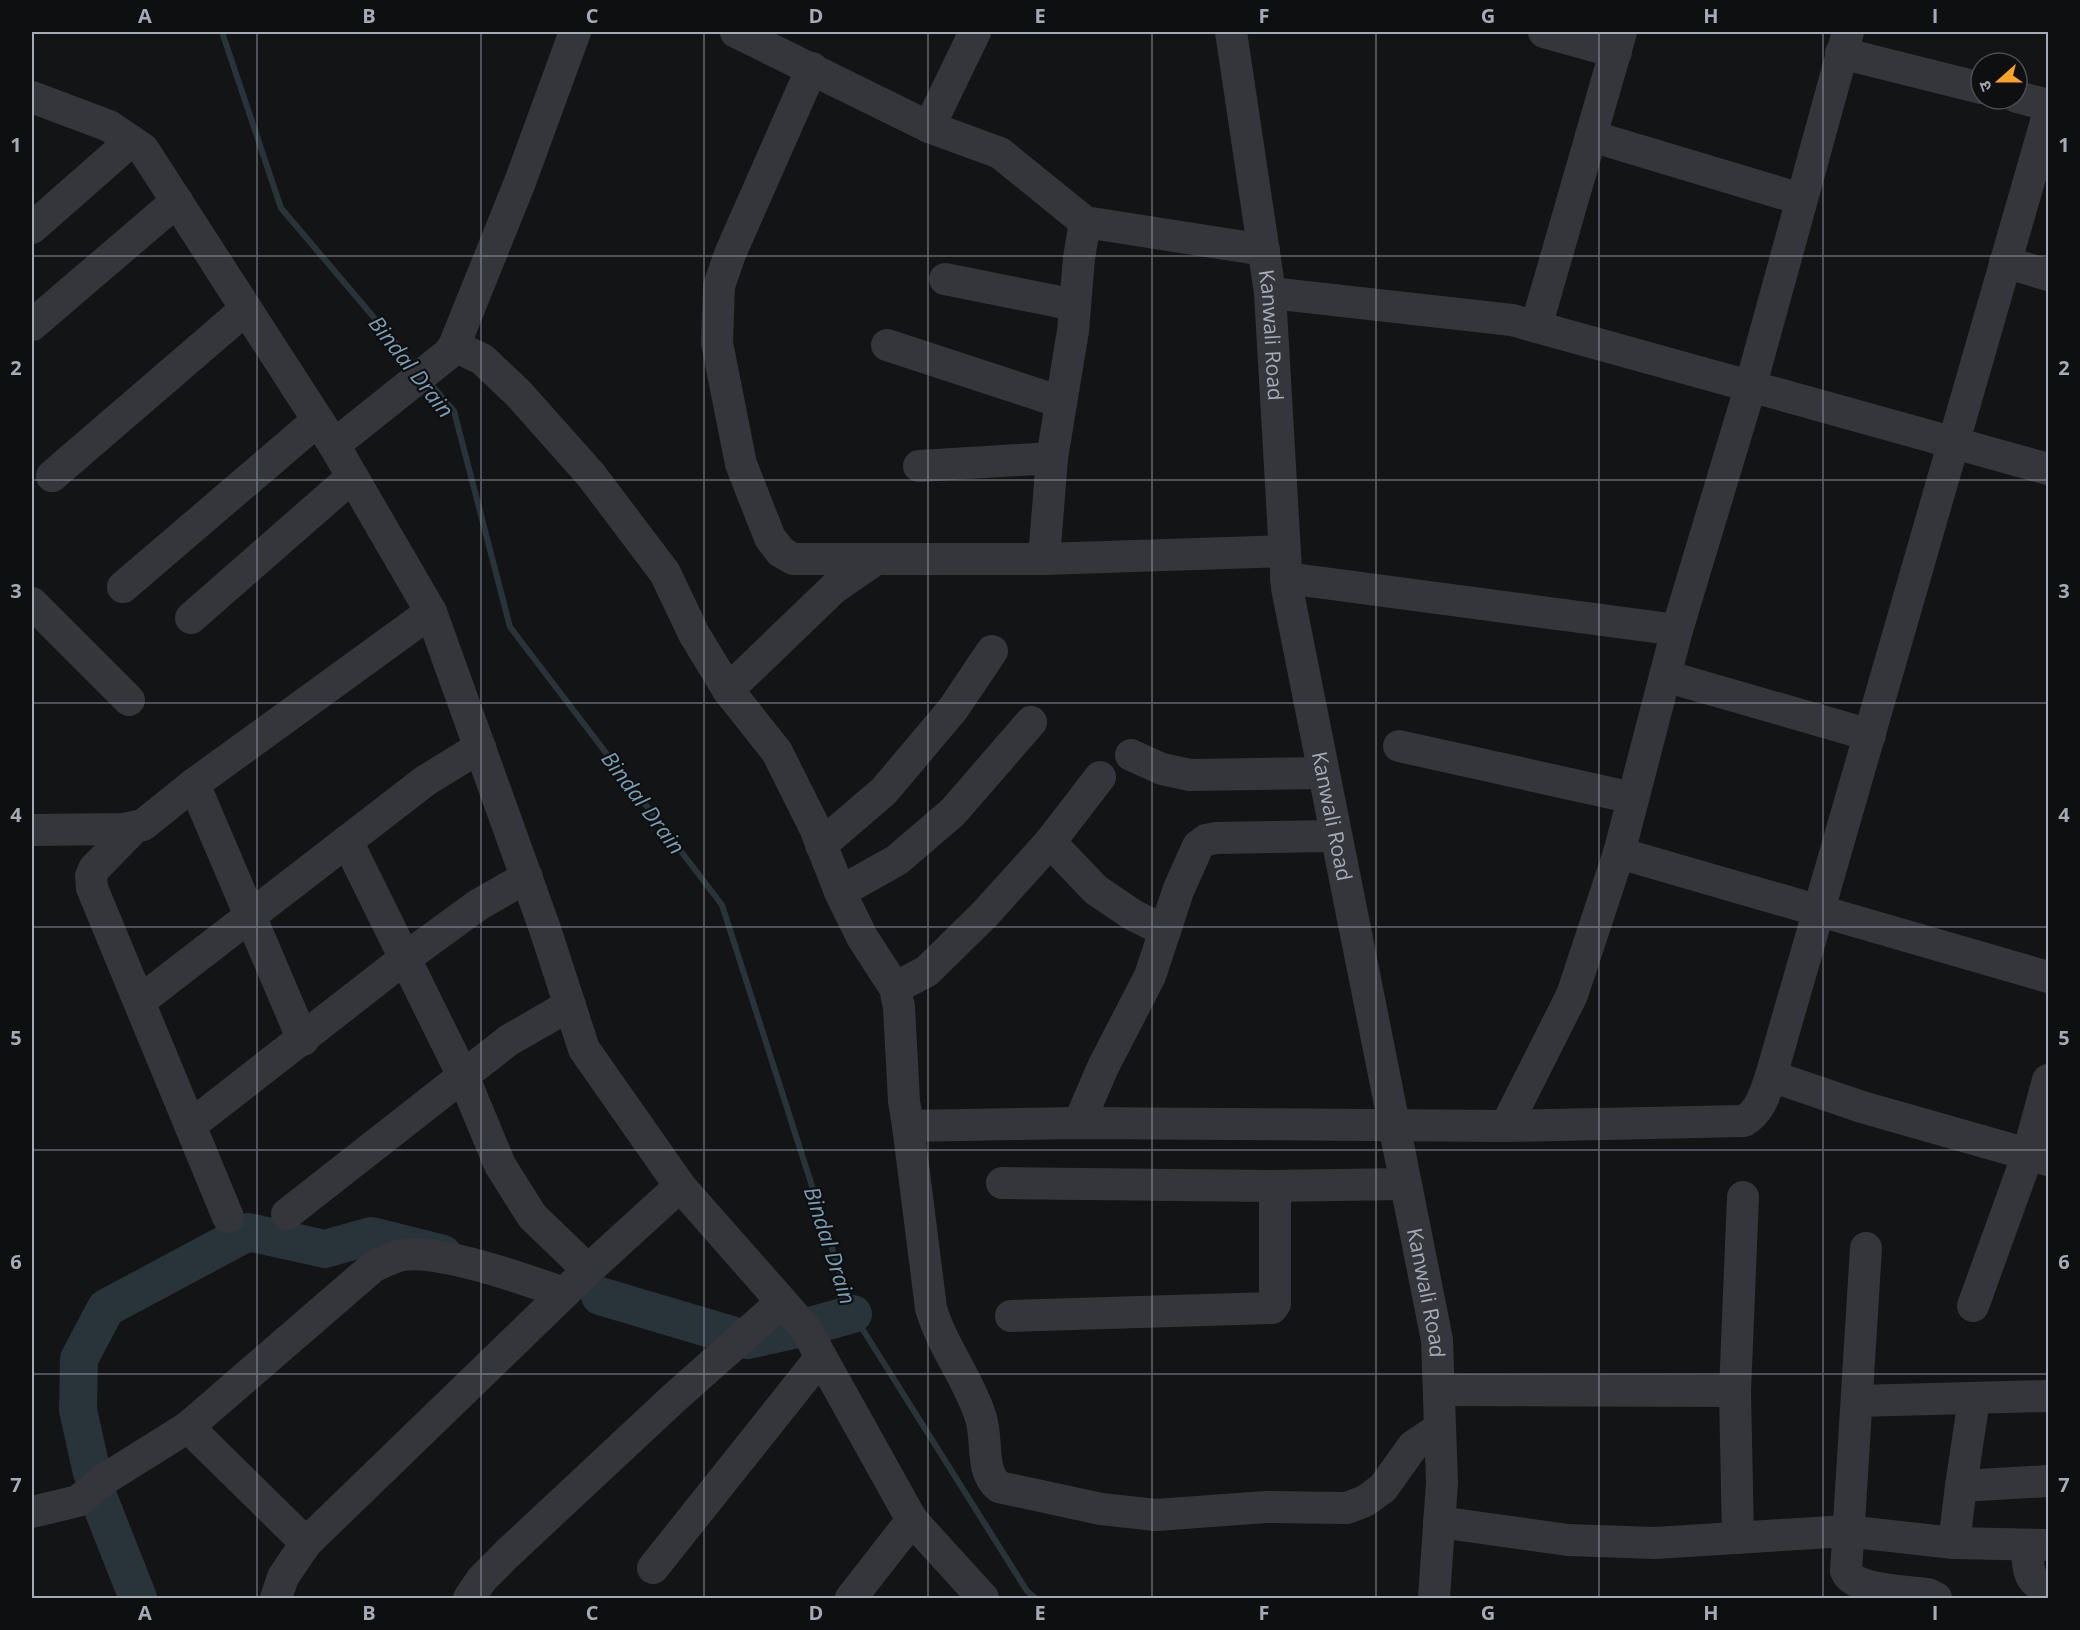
<svg xmlns="http://www.w3.org/2000/svg" width="2080" height="1630" viewBox="0 0 2080 1630" font-family="'Open Sans','Noto Sans Devanagari',sans-serif">
	<style>
		.lines { fill: none; stroke-linecap: round; stroke-linejoin: round }
		.stream { stroke: #29343a; stroke-width: 6 }
		.river { stroke: #29343a; stroke-width: 38 }
		.minor { stroke: #34363b; stroke-width: 32 }
		.grid { fill: none; stroke: #a4abb7; stroke-width: 1.5; stroke-opacity: 0.55 }
		.labels { text-anchor: middle; dominant-baseline: central; stroke-width: 4.5; stroke-linejoin: round; paint-order: stroke }
		.street-label { font-size: 21px; fill: #a4abb7; stroke: #0e0f10 }
		.water-label { font-size: 22px; font-style: italic; fill: #799db4; stroke: #0e0f10 }
		.neatline { fill: none; stroke: #a4abb7; stroke-width: 2 }
		.grid-label { font-size: 20px; text-anchor: middle; font-weight: bold; fill: #a4abb7 }
	</style>
	<rect width="100%" height="100%" fill="#131415"/>
	<g class="lines">
		<!-- stream -->
		<path class="stream" d="M222 32 281 208 416 367
			M429 382 454 411 510 627 722 905 853 1314 1027 1591 1035 1598"/>
		<!-- river -->
		<path class="river" d="M600 1296 738 1337
			M810 1326 853 1314
			M748 1340 798 1329
			M92 1473 78 1410 79 1359 106 1308 248 1232 325 1249 371 1236 443 1254
			M97 1494 138 1598"/>
		<!-- minor -->
		<g class="minor">
			<path d="M736 32 929 127 1000 153 1085 222 1264 250"/>
			<path id="s1" d="M1231 32 1270 293 1287 588 1437 1340 1442 1483 1434 1598"/>
			<path d="M1544 32 1616 52"/>
			<path d="M1841 53 1981 88"/>
			<path d="M812 68 730 254 719 286 717 343 741 464 770 538 781 552 793 559H1044L1284 551"/>
			<path d="M32 97 109 126 143 149 334 445 431 612 545 929 584 1049 680 1186 805 1328 912 1520 983 1598"/>
			<path d="M2017 97 2048 105"/>
			<path d="M929 127 975 32"/>
			<path d="M1591 136 1801 199"/>
			<path d="M32 228 131 141"/>
			<path d="M2005 262 2048 275"/>
			<path d="M945 279 1075 305"/>
			<path d="M1270 293 1512 320 2048 469"/>
			<path d="M32 325 177 201"/>
			<path d="M1536 327 1621 32"/>
			<path d="M887 345 1061 402"/>
			<path d="M454 346 482 359 518 393 591 475 665 573 694 634 728 690 777 752 815 828 840 892 862 937 895 988 899 1007 904 1101 908 1126 1079 1123 1506 1126 1744 1121C1761 1111 1765 1093 1771 1076L2048 115"/>
			<path d="M334 445 448 354 454 346 520 182 575 32"/>
			<path d="M919 466 1052 458"/>
			<path d="M52 476 246 309"/>
			<path d="M1044 559 1052 458 1073 331 1079 258 1085 222"/>
			<path d="M1286 578 1677 630"/>
			<path d="M123 587 318 420"/>
			<path d="M32 603 129 700"/>
			<path d="M191 618 352 477"/>
			<path d="M1665 676 1870 735"/>
			<path d="M728 690 834 588 876 559"/>
			<path d="M1399 746 1633 798"/>
			<path d="M1131 755 1162 769 1190 775 1323 773"/>
			<path d="M194 784 303 1040"/>
			<path d="M134 828 94 869 91 876 92 888 228 1217"/>
			<path d="M32 830 124 829 143 825 194 784 431 612"/>
			<path d="M347 841 463 1076 500 1165 532 1216 588 1270"/>
			<path d="M1050 842 1096 890 1133 915 1165 931"/>
			<path d="M821 845 884 791 953 709 992 651"/>
			<path d="M1619 853 2048 977"/>
			<path d="M840 892 897 860 953 812 1031 722"/>
			<path d="M895 988 927 971 985 914 1050 842 1100 777"/>
			<path d="M140 1001 425 781 480 747"/>
			<path d="M1771 1076 1862 1107 2048 1160"/>
			<path d="M1079 1123 1103 1067 1150 976 1178 891 1198 846 1206 840 1216 838 1335 836"/>
			<path d="M191 1125 404 959 478 905 527 877"/>
			<path d="M908 1126 931 1308C942 1347 969 1379 981 1418 988 1441 980 1472 999 1487L1101 1509 1156 1515 1266 1507 1347 1508 1365 1501 1383 1488 1413 1446 1440 1428"/>
			<path d="M1506 1126 1572 995 1619 853 1677 630 1750 388 1848 32"/>
			<path d="M1002 1183 1270 1186 1405 1184"/>
			<path d="M287 1214 509 1040 570 1005"/>
			<path d="M1866 1248 1846 1571C1853 1591 1908 1591 1928 1594L1936 1598"/>
			<path d="M1973 1306 2028 1154 2048 1080"/>
			<path d="M1011 1316 1272 1308 1275 1304V1186"/>
			<path d="M1439 1390 1735 1391"/>
			<path d="M1857 1401 2048 1396"/>
			<path d="M188 1427 306 1543"/>
			<path d="M1961 1486 1974 1399"/>
			<path d="M32 1512 78 1501 105 1479 188 1427 373 1267C383 1262 392 1257 403 1255 440 1249 527 1280 564 1293"/>
			<path d="M1439 1522 1568 1540 1655 1543 1846 1531 1954 1543 2048 1545"/>
			<path d="M1738 1538 1735 1391 1743 1197"/>
			<path d="M1954 1543 1961 1486 2048 1481"/>
			<path d="M2027 1545C2028 1566 2026 1581 2048 1590"/>
			<path d="M653 1568 821 1357"/>
			<path d="M276 1598 283 1577 306 1543 588 1270 680 1186"/>
			<path d="M469 1598 482 1579 507 1554 674 1398 782 1302"/>
			<path d="M851 1598 912 1520"/>
		</g>
	</g>
	<!-- grid -->
	<path class="grid" d="M257 32V1598M481 32V1598M704 32V1598M928 32V1598M1152 32V1598M1376 32V1598M1599 32V1598M1823 32V1598M32 256H2048M32 480H2048M32 703H2048M32 927H2048M32 1150H2048M32 1374H2048"/>
	<g class="labels">
		<!-- street labels -->
		<g class="street-label">
			<text stroke="none"><textPath href="#s1" startOffset="306">Kanwali Road</textPath></text>
			<text stroke="none"><textPath href="#s1" startOffset="792">Kanwali Road</textPath></text>
			<text stroke="none"><textPath href="#s1" startOffset="1278">Kanwali Road</textPath></text>
		</g>
		<!-- water labels -->
		<g class="water-label">
			<text transform="translate(412 366) rotate(52)">Bindal Drain</text>
			<text transform="translate(644 802) rotate(53)">Bindal Drain</text>
			<text transform="translate(831 1245) rotate(72)">Bindal Drain</text>
		</g>
	</g>
	<!-- border -->
	<rect width="2080" height="1630" fill="none" stroke="#0e0f10" stroke-width="66"/>
	<!-- north arrow -->
	<g transform="translate(1999 81) rotate(249)"><circle r="28" fill="#0e0f10" stroke="#4a4d53" stroke-width="1.5"/>
	<path d="M0-4.5L10 22L0 15L-10 22Z" fill="#fea323"/>
	<text y="-9" font-size="16" font-weight="bold" text-anchor="middle" fill="#a4abb7">उ</text>
	</g>
	<rect x="33" y="33" width="2014" height="1564" class="neatline"/>
	<g class="grid-label">
		<text x="145" y="23">A</text>
		<text x="369" y="23">B</text>
		<text x="592" y="23">C</text>
		<text x="816" y="23">D</text>
		<text x="1040" y="23">E</text>
		<text x="1264" y="23">F</text>
		<text x="1488" y="23">G</text>
		<text x="1711" y="23">H</text>
		<text x="1935" y="23">I</text>
		<text x="16" y="152">1</text>
		<text x="2064" y="152">1</text>
		<text x="16" y="375">2</text>
		<text x="2064" y="375">2</text>
		<text x="16" y="598">3</text>
		<text x="2064" y="598">3</text>
		<text x="16" y="822">4</text>
		<text x="2064" y="822">4</text>
		<text x="16" y="1045">5</text>
		<text x="2064" y="1045">5</text>
		<text x="16" y="1269">6</text>
		<text x="2064" y="1269">6</text>
		<text x="16" y="1492">7</text>
		<text x="2064" y="1492">7</text>
		<text x="145" y="1620">A</text>
		<text x="369" y="1620">B</text>
		<text x="592" y="1620">C</text>
		<text x="816" y="1620">D</text>
		<text x="1040" y="1620">E</text>
		<text x="1264" y="1620">F</text>
		<text x="1488" y="1620">G</text>
		<text x="1711" y="1620">H</text>
		<text x="1935" y="1620">I</text>
	</g>
</svg>
